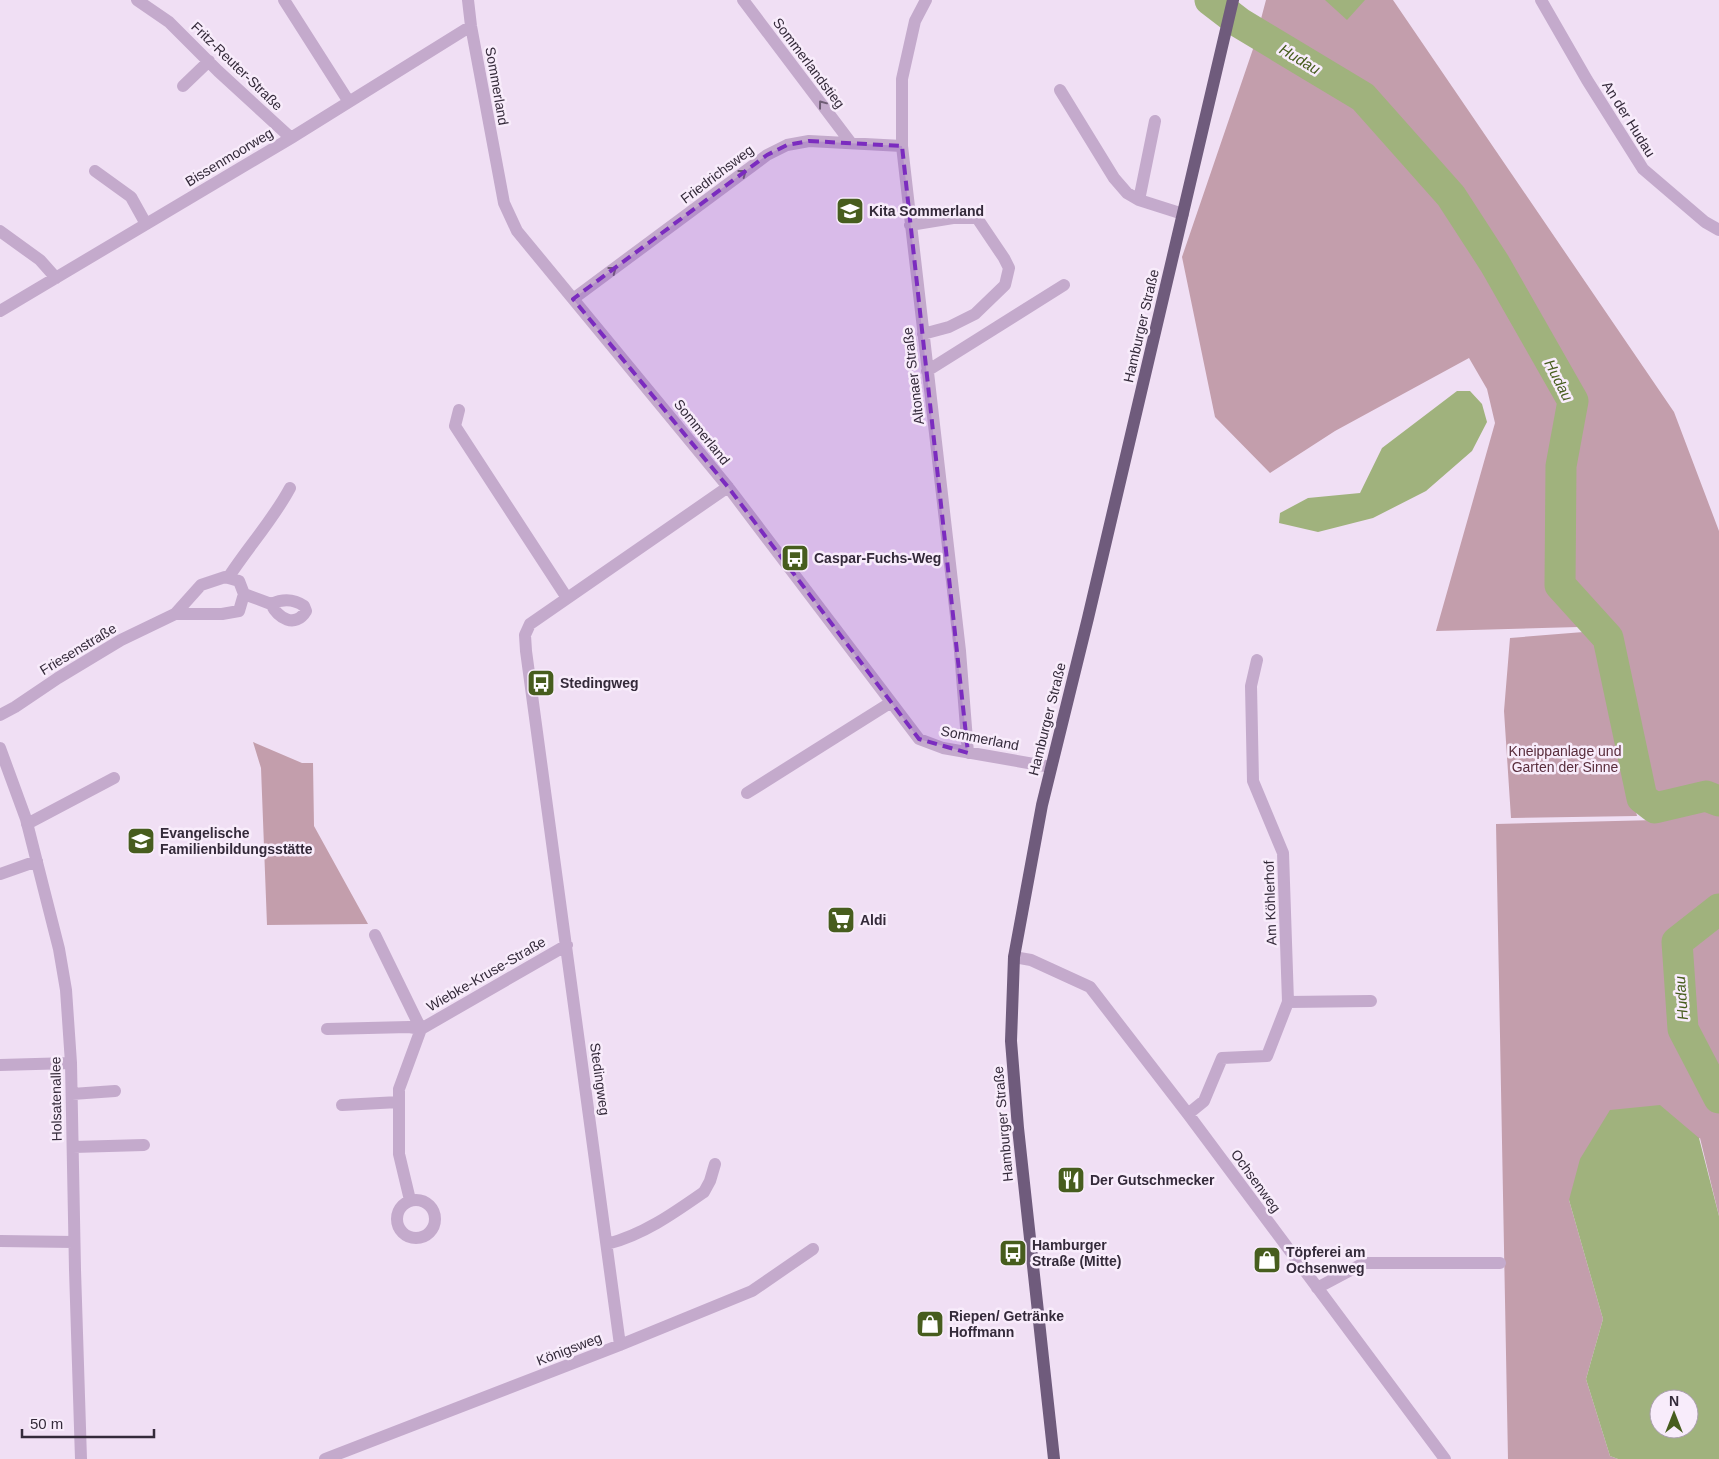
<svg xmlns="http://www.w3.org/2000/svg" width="1719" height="1459" viewBox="0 0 1719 1459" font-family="Helvetica,sans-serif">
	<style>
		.green { fill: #c39eac }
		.water { fill: #a0b27d; fill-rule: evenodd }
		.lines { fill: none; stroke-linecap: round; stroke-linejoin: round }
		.river { stroke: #a0b27d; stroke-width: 31 }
		.minor { stroke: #c4aacc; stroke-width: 12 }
		.major { stroke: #6f5b7c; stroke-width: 12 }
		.oneway { stroke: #6e5d74 }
		.marked { fill: #7b2cbf; fill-opacity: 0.2; stroke: #7b2cbf; stroke-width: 4; stroke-dasharray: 10 6; stroke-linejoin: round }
		.labels { text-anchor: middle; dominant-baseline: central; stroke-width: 5; stroke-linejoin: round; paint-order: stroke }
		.street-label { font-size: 14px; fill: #342a3a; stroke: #f8ecfb }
		.poi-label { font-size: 14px; font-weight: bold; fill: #342a3a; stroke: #f8ecfb; text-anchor: start }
		.park-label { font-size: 14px; fill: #592d3c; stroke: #f8ecfb }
		.water-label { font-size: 15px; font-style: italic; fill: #475d1e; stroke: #f8ecfb }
	</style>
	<rect width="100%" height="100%" fill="#f0dff4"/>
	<!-- green -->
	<path class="green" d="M1266 0H1393L1674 412 1719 531V1216L1700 1138 1569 1200 1603 1319 1586 1379 1610 1456 1618 1459H1508L1496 824 1656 820 1615 626 1436 631 1495 423 1487 389 1469 358 1335 431 1270 473 1215 417 1182 257 1253 49Z
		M1596 631 1637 816 1511 818 1504 711 1510 638Z
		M253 742 302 763H313L314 826 368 924 267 925 261 768Z"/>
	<!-- water -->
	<path class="water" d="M1325 0H1365L1347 20Z
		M1457 391H1470L1482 404 1487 422 1472 451 1426 491 1373 518 1318 532 1279 523 1280 513 1308 498 1360 493 1382 448Z
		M1660 1105 1699 1138 1719 1216V1459H1618L1610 1456 1586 1379 1603 1319 1569 1200 1580 1159 1610 1110ZM1659 1399H1689V1429H1659Z"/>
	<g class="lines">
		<!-- river -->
		<path class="river" d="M1210 0 1240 23 1363 97 1451 196 1495 264 1573 401 1561 466 1560 585 1608 638 1642 798 1655 808 1706 796 1719 801
			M1719 909 1677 942 1683 1029 1719 1098"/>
		<!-- minor -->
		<path class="minor" d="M137 0 169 22 218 71 291 138
			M284 0 349 102
			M468 0 471 26 504 203 517 231 728 487 919 739 943 748 1051 767
			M743 0 851 143
			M926 0 915 21 902 79V146L960 651 968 753
			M1541 0 1587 80 1643 169 1705 222 1719 230
			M183 86 209 61
			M1060 90 1114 178 1127 193 1139 200 1183 214
			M95 171 131 197 146 224
			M1139 200 1155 121
			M910 225 953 218H977L1004 258 1009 268 1005 285 975 314 949 327 923 334
			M0 231 40 260 56 278
			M573 299 767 155 787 145 809 141 902 146
			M0 311 291 138 471 26
			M927 371 1064 285
			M459 410 455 426 567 598
			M228 578C248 547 273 520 290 488
			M244 594 271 604C278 618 295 629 306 611L304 606C294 599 282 599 271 604
			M1257 660 1251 686 1253 781 1283 853 1288 1002
			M0 715 15 707 58 678 121 640 175 614 201 585 225 577 239 581 244 594 239 611 222 614H175
			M0 748 26 819 59 949 66 990 71 1063 75 1270 81 1459
			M747 793 890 703
			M27 824 114 778
			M0 874 37 861
			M375 935 421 1029 567 945
			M1014 957 1031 960 1090 987 1188 1114 1445 1459
			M327 1029 409 1027 421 1029 399 1089V1154L410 1200
			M0 1065 71 1063
			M72 1094 115 1091
			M342 1105 399 1102
			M1188 1114 1204 1101 1222 1058 1267 1056 1288 1002 1371 1001
			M73 1147 144 1145
			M397 1219a19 19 0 1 1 38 0a19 19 0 1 1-38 0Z
			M0 1241 74 1242
			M607 1244C643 1235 674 1213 704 1192L710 1181 715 1164
			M1317 1288 1364 1263H1500
			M620 1345 526 651 525 635 530 624 728 487
			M325 1459 620 1345 752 1291 813 1249"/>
		<!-- major -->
		<path class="major" d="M1054 1459 1018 1128 1011 1041 1014 957 1042 805 1088 618 1233 0"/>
	</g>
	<!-- one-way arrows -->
	<defs><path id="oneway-chevron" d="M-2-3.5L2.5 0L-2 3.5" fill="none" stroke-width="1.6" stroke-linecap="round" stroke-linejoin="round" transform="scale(1.25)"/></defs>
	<g class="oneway">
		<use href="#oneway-chevron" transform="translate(822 104) rotate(-127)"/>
		<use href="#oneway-chevron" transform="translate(743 173) rotate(-37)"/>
		<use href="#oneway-chevron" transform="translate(613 270) rotate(-37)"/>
	</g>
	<!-- marked area -->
	<path class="marked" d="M809 141 902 146 968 753 919 739 728 487 573 299 767 155 787 145Z"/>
	<!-- icons -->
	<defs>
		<symbol id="school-square" viewBox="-11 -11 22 22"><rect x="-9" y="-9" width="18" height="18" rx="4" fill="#475d1e" stroke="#f8ecfb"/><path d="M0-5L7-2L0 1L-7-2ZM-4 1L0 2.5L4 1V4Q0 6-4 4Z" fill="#fff"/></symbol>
		<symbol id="bus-square" viewBox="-11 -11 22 22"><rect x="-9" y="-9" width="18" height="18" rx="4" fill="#475d1e" stroke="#f8ecfb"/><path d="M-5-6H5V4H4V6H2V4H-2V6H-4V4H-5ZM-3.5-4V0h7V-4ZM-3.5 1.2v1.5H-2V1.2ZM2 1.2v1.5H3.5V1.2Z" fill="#fff"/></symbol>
		<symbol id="supermarket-square" viewBox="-11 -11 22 22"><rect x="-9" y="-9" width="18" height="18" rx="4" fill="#475d1e" stroke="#f8ecfb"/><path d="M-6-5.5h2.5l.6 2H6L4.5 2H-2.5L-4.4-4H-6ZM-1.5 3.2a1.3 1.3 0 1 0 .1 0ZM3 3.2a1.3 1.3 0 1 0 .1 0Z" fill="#fff"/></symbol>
		<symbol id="restaurant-square" viewBox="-11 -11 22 22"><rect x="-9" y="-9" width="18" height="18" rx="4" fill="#475d1e" stroke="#f8ecfb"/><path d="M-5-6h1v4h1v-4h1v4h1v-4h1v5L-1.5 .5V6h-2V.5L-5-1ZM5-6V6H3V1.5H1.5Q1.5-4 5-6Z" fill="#fff"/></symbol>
		<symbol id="shop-square" viewBox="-11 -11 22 22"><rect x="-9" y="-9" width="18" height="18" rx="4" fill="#475d1e" stroke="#f8ecfb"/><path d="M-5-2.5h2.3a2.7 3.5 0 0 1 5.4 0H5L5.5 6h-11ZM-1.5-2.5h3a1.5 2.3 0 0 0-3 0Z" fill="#fff"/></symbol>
	</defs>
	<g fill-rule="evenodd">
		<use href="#school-square" x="834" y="195" width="32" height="32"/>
		<use href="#bus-square" x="779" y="542" width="32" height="32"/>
		<use href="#bus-square" x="525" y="667" width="32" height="32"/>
		<use href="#school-square" x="125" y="825" width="32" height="32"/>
		<use href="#supermarket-square" x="825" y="904" width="32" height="32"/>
		<use href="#restaurant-square" x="1055" y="1164" width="32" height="32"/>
		<use href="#bus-square" x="997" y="1237" width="32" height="32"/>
		<use href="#shop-square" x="1251" y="1244" width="32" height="32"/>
		<use href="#shop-square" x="914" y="1308" width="32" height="32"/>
	</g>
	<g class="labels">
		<!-- street labels -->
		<g class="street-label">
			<text transform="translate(809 63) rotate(53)">Sommerlandstieg</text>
			<text transform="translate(237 66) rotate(44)">Fritz-Reuter-Straße</text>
			<text transform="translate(497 86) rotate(80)">Sommerland</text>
			<text transform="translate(1629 119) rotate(58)">An der Hudau</text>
			<text transform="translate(229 157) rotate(-31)">Bissenmoorweg</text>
			<text transform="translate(717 174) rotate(-37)">Friedrichsweg</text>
			<text transform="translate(1141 326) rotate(-77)">Hamburger Straße</text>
			<text transform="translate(913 376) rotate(-97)">Altonaer Straße</text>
			<text transform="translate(702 432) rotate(51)">Sommerland</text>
			<text transform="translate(78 649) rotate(-31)">Friesenstraße</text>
			<text transform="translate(1047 719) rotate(-76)">Hamburger Straße</text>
			<text transform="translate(980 738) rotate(11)">Sommerland</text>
			<text transform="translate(1270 903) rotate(-92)">Am Köhlerhof</text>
			<text transform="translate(486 974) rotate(-30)">Wiebke-Kruse-Straße</text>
			<text transform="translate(600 1079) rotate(82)">Stedingweg</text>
			<text transform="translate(56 1099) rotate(-91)">Holsatenallee</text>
			<text transform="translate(1003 1124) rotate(-95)">Hamburger Straße</text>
			<text transform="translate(1256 1181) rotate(54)">Ochsenweg</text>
			<text transform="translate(569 1349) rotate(-21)">Königsweg</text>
		</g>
		<!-- poi labels -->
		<g class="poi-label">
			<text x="869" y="211">Kita Sommerland</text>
			<text x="814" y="558">Caspar-Fuchs-Weg</text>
			<text x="560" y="683">Stedingweg</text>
			<text x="160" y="833">Evangelische<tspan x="160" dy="16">Familienbildungsstätte</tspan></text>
			<text x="860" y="920">Aldi</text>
			<text x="1090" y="1180">Der Gutschmecker</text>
			<text x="1032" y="1245">Hamburger<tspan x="1032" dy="16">Straße (Mitte)</tspan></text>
			<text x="1286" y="1252">Töpferei am<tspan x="1286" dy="16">Ochsenweg</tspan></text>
			<text x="949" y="1316">Riepen/ Getränke<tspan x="949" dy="16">Hoffmann</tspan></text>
		</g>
		<!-- park labels -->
		<g class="park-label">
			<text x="1565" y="751">Kneippanlage und<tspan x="1565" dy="16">Garten der Sinne</tspan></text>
		</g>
		<!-- water labels -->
		<g class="water-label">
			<text transform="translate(1300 59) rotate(31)">Hudau</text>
			<text transform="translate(1559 380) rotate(63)">Hudau</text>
			<text transform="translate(1681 998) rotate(-94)">Hudau</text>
		</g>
	</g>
	<!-- north arrow -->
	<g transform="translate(1674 1414)"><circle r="24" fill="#f8ecfb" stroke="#aa9eae"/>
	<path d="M0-4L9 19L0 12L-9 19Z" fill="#475d1e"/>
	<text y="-8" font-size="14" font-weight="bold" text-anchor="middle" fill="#342a3a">N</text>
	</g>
	<!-- scale -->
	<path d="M22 1429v8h132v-8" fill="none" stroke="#342a3a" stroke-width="2.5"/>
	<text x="30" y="1429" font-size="15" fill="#342a3a" stroke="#f8ecfb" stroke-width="4" paint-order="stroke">50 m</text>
</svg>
